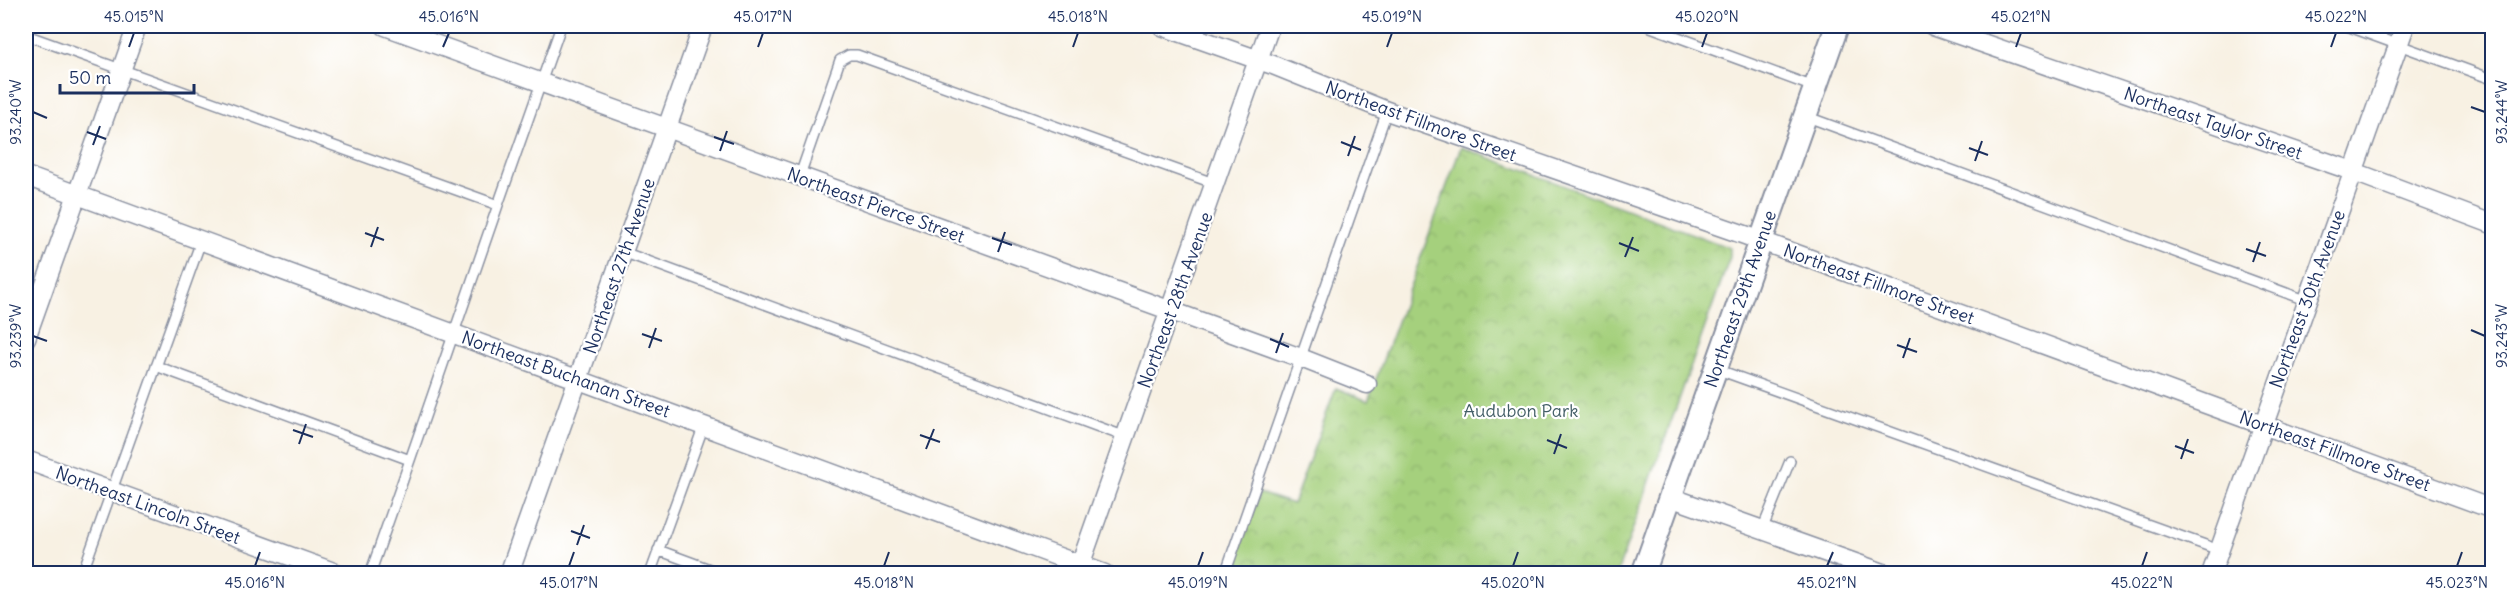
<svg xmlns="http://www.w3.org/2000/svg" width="2518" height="599" viewBox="0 0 2518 599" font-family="Delius,sans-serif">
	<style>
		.park { fill: url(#park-crowns); stroke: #60806e; stroke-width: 1.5 }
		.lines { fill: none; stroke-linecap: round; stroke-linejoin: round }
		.service-casing { stroke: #8a90a0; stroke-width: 12 }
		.minor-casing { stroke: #8a90a0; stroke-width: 21 }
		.tertiary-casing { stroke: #8a90a0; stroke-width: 26 }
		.service { stroke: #fff; stroke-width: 9 }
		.minor { stroke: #fff; stroke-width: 18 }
		.tertiary { stroke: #fff; stroke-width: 22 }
		.ticks { fill: none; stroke: #1b2f5e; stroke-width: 2 }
		.labels { text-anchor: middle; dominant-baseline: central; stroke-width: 4.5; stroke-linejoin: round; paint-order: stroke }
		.street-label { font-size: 18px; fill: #1b2f5e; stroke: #fff }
		.park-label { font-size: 18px; fill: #445f67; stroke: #fff }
		.neatline { fill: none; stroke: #1b2f5e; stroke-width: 2 }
		.ticks-label { font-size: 15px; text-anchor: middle; fill: #1b2f5e }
	</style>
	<defs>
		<pattern id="park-crowns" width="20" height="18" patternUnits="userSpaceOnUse" patternTransform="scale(1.5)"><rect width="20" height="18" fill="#a5d07d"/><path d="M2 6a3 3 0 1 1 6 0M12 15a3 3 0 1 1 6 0" fill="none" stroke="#8db36e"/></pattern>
	</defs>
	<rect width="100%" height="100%" fill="#fff"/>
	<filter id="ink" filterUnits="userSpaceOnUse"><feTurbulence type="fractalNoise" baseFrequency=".0167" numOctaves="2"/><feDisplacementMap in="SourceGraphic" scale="12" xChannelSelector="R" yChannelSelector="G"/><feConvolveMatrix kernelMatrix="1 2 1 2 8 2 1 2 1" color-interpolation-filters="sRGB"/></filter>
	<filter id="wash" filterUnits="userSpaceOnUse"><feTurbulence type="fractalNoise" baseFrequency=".008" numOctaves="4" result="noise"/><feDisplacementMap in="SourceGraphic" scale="24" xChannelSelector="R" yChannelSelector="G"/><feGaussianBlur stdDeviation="1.35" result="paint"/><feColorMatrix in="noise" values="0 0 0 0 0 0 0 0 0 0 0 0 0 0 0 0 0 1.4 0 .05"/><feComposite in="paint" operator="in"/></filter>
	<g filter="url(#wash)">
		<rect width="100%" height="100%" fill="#f8f1e3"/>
		<!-- park -->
		<path class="park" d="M1461 147 1730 248V257L1617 573 1231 574 1259 493 1293 504 1336 388 1368 401Z"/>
	</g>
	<g filter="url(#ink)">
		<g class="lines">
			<defs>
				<path id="service" d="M1648 26 1814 87
					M2347 26 2492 79
					M26 35 498 205 561 26
					M1805 116 2308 301
					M799 178 840 60 849 55H857L1216 184
					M623 252 1126 437
					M156 366 410 460 370 574
					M1716 369 2219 550
					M410 460 498 205
					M1762 530 1790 461
					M658 550 723 574
					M82 574 201 241
					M650 574 704 425
					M1225 574 1387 111"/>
				<path id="minor" d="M385 26 1301 358 1367 384
					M1162 26 1273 65 1387 111 1745 235 2492 509
					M1933 26 2341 167 2492 224
					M26 176 1105 574
					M26 338 137 26
					M26 460 339 574
					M1670 497 1886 574
					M509 574 703 26
					M1077 574 1270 26
					M2211 574 2405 26"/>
				<path id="tertiary" d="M1643 574 1837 26"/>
			</defs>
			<!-- service casing -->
			<use href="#service" class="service-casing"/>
			<!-- minor casing -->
			<use href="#minor" class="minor-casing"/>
			<!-- tertiary casing -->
			<use href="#tertiary" class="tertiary-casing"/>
			<!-- service -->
			<use href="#service" class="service"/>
			<!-- minor -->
			<use href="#minor" class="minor"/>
			<!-- tertiary -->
			<use href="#tertiary" class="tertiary"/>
		</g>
	</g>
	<!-- ticks -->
	<path class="ticks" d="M129 47 134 33M443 47 449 33M758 47 763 33M1073 47 1078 33M1387 47 1392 33M1702 47 1707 33M2016 47 2021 33M2331 47 2336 33M2471 107 2485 112M33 112 47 118M87 132 106 139M714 137 734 144M1341 142 1361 150M93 145 100 126M1969 148 1988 155M720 151 727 131M1348 156 1355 136M1975 161 1982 141M365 233 384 240M992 238 1012 245M1619 243 1639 251M371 247 378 227M2246 249 2266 256M998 252 1005 232M1625 257 1633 237M2253 262 2260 242M2471 330 2485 336M642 334 662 341M33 336 47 341M1270 339 1289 347M1897 345 1917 352M649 348 656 328M1276 353 1283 333M1903 358 1910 338M293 430 313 437M920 435 940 442M1547 440 1567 448M299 444 306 424M2175 446 2194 453M926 449 934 429M1554 454 1561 434M2181 459 2188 439M571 531 590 538M577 545 584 525M255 566 260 552M569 566 574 552M884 566 889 552M1198 566 1203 552M1513 566 1518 552M1827 566 1833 552M2142 566 2147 552M2457 566 2462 552"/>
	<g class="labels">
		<!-- street labels -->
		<g class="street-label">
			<text transform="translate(1421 121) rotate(20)">Northeast Fillmore Street</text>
			<text transform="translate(2213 123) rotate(19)">Northeast Taylor Street</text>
			<text transform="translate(876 205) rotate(20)">Northeast Pierce Street</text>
			<text transform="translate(619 266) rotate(-71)">Northeast 27th Avenue</text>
			<text transform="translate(1879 284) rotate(20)">Northeast Fillmore Street</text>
			<text transform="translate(1740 299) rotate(-71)">Northeast 29th Avenue</text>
			<text transform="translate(2307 299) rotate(-70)">Northeast 30th Avenue</text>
			<text transform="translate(1175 300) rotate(-70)">Northeast 28th Avenue</text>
			<text transform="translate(566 374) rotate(20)">Northeast Buchanan Street</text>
			<text transform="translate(2335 451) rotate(20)">Northeast Fillmore Street</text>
			<text transform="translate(148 505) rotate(20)">Northeast Lincoln Street</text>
		</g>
		<!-- park labels -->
		<g class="park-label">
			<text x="1521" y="410">Audubon Park</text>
		</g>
	</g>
	<!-- margin -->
	<rect width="2518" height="599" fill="none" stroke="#fff" stroke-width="66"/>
	<!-- scale -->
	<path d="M60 84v9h134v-9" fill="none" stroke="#1b2f5e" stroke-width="3"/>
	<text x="69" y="84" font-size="18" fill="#1b2f5e" stroke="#ffffff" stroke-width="4.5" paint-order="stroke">50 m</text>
	<rect x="33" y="33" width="2452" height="533" class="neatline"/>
	<g class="ticks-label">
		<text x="134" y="22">45.015°N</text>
		<text x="449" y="22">45.016°N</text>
		<text x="763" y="22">45.017°N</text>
		<text x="1078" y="22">45.018°N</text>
		<text x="1392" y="22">45.019°N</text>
		<text x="1707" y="22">45.020°N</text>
		<text x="2021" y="22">45.021°N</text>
		<text x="2336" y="22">45.022°N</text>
		<text transform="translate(16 112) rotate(-90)" y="5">93.240°W</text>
		<text transform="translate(2502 112) rotate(-90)" y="5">93.244°W</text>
		<text transform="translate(16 336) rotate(-90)" y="5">93.239°W</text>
		<text transform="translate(2502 336) rotate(-90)" y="5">93.243°W</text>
		<text x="255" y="588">45.016°N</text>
		<text x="569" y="588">45.017°N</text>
		<text x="884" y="588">45.018°N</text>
		<text x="1198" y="588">45.019°N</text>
		<text x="1513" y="588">45.020°N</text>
		<text x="1827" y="588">45.021°N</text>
		<text x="2142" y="588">45.022°N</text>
		<text x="2457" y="588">45.023°N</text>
	</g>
</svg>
